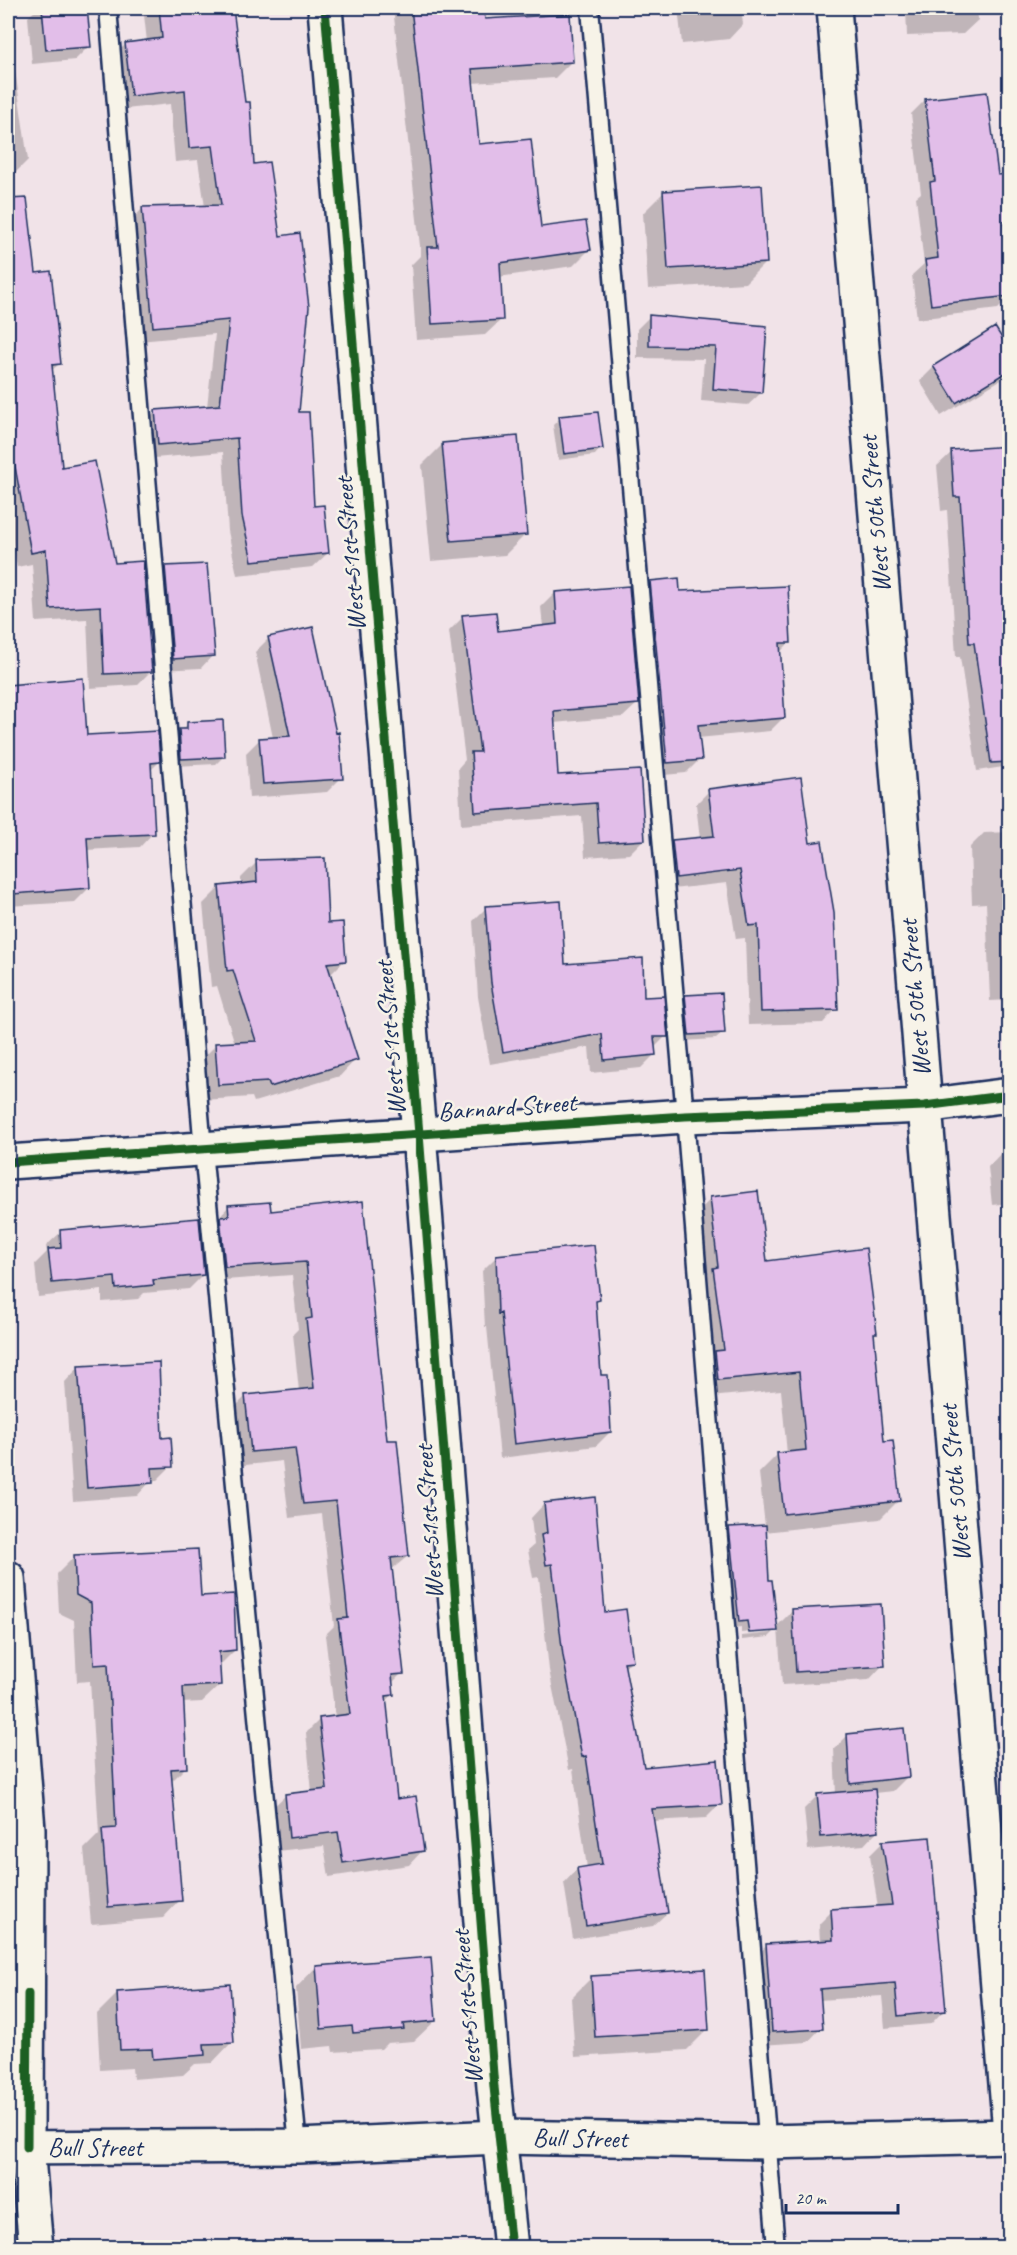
<svg xmlns="http://www.w3.org/2000/svg" width="1017" height="2255" viewBox="0 0 1017 2255" font-family="Caveat,sans-serif">
	<style>
		.shadow { fill: #0003 }
		.building { fill: #e2bee9; stroke: #1b2f5e; stroke-width: 1.5 }
		.lines { fill: none; stroke-linecap: round; stroke-linejoin: round }
		.service-casing { stroke: #1b2f5e; stroke-width: 21 }
		.minor-casing { stroke: #1b2f5e; stroke-width: 38 }
		.tertiary-casing { stroke: #1b2f5e; stroke-width: 38 }
		.secondary-casing { stroke: #1b2f5e; stroke-width: 38 }
		.service { stroke: #f7f3e8; stroke-width: 16 }
		.minor { stroke: #f7f3e8; stroke-width: 33 }
		.tertiary { stroke: #f7f3e8; stroke-width: 33 }
		.secondary { stroke: #f7f3e8; stroke-width: 33 }
		.cycleway-casing { stroke: #f7f3e8; stroke-width: 13 }
		.cycleway { stroke: #1b5e20; stroke-width: 9 }
		.labels { text-anchor: middle; dominant-baseline: central; stroke-width: 5; stroke-linejoin: round; paint-order: stroke }
		.street-label { font-size: 26px; fill: #1b2f5e; stroke: #f7f3e8 }
	</style>
	<rect width="100%" height="100%" fill="#f1e3e8"/>
	<filter id="ink" filterUnits="userSpaceOnUse"><feTurbulence type="fractalNoise" baseFrequency=".0167" numOctaves="2"/><feDisplacementMap in="SourceGraphic" scale="12" xChannelSelector="R" yChannelSelector="G"/><feConvolveMatrix kernelMatrix="1 2 1 2 8 2 1 2 1" color-interpolation-filters="sRGB"/></filter>
	<g filter="url(#ink)">
		<!-- shadow -->
		<path class="shadow" d="M38 8H86L89 46 75 60 32 64 28 17Z
			M151 8H232L253 165 313 508 328 553 313 567 237 575 228 531 223 452 143 459 141 426 156 412 207 407 215 334 139 341 128 224 142 209 205 207 198 160 175 162 170 104 117 110 111 59 126 44 147 42 144 15Z
			M393 8H482L484 21 572 61 555 78 472 83 478 146 539 228 589 250 573 266 499 277 502 319 485 335 416 340 411 265 421 255Z
			M678 8H741L743 24 729 39 682 44Z
			M906 8H977L978 20 963 34 907 36Z
			M15 70 28 160 14 174H8V71Z
			M925 100 996 176 1010 204V297L998 309 917 319 912 275 924 264 916 197 921 193 911 114Z
			M663 193 766 262 745 283 648 289 643 213Z
			M27 213 35 274 59 364 51 371 61 469 113 564 151 671 137 685 90 688 87 619 36 622 32 564 17 567 8 516V214Z
			M649 317 766 327 761 393 748 405 701 401 704 359 637 358V329Z
			M1010 354V371L1002 379 941 416 920 381 934 367Z
			M560 418 601 448 595 455 558 460 553 425Z
			M442 445 526 534 505 555 431 561 422 465Z
			M1010 447V766L977 771 960 657H956L947 510 941 511 937 466 952 452Z
			M166 568 213 655 201 668 161 670 153 580Z
			M650 582 679 592 790 642 779 653 784 717 770 731 698 738 700 759 686 773 653 776 636 596Z
			M555 593 638 703 623 717 553 723 557 777 638 772 643 840 629 854 585 857 582 816 461 825 458 768 465 760 449 631 463 617 497 632 543 627 541 607Z
			M269 638 341 778 327 792 249 798 246 753 260 739 273 738 255 652Z
			M82 680 86 736 159 762 150 771 153 833 140 847 86 850 89 888 75 902 8 906V686Z
			M188 724 223 757 216 764 175 766 172 738Z
			M709 791 836 1009 823 1023 748 1025 745 938 736 939 727 883 663 890 659 855 673 842 700 839 696 804Z
			M1010 832V1000L990 1001 986 903 972 904 970 847 984 833Z
			M257 862 326 925 344 961 329 976 356 1059 340 1076 254 1102 252 1097 202 1100 200 1061 216 1045 235 1044 217 986 211 987 203 904 219 888 241 885V878Z
			M486 908 564 966 642 998 666 1036 654 1048V1055L641 1068 591 1073 589 1047 490 1064 478 997 473 921Z
			M686 996 723 1033 716 1039 682 1041 679 1003Z
			M1002 1152H1010V1203L992 1205 988 1167Z
			M711 1199 765 1262 876 1333 873 1335 882 1443 899 1500 880 1519 765 1532 768 1582 776 1627 792 1611 883 1665 869 1680 782 1685 778 1628 769 1637 742 1640V1636L771 1633V1630L741 1633V1627L733 1628 723 1535 730 1528 765 1526 759 1473 777 1455 787 1454 781 1390 700 1398 692 1217Z
			M362 1203 386 1442 408 1556 391 1570 402 1673 391 1684 392 1695 385 1703 396 1801 423 1850 409 1865 329 1877 324 1846 276 1851 271 1809 286 1795 312 1792 306 1733 320 1719 335 1718 325 1635 334 1626 322 1514 289 1518 282 1461 237 1466 232 1410 246 1396 299 1391 293 1334 298 1329 292 1275 211 1281 215 1221 229 1206 270 1213Z
			M61 1232 203 1275 189 1289 144 1293 138 1299 102 1302V1290L38 1297 35 1264 47 1252 46 1246Z
			M496 1257 598 1300 595 1303 600 1376 610 1432 596 1446 500 1458 487 1327H485L482 1271Z
			M79 1367 160 1440 171 1466 157 1480 151 1481 137 1496 73 1501 65 1382Z
			M544 1504 631 1661 624 1668 643 1769 720 1804 706 1818 652 1821 667 1913 653 1926 573 1939 564 1883 577 1869 587 1868 573 1769 569 1770 549 1670 539 1577 533 1578 528 1550 534 1545 531 1518Z
			M75 1556 199 1597 235 1650 219 1666 220 1685 202 1702 182 1703 185 1768 171 1782 180 1900 163 1918 91 1924 84 1849 99 1834 90 1681 77 1682 74 1620 59 1613 57 1574Z
			M848 1735 907 1777 893 1791 874 1793 878 1830 864 1845 808 1850 804 1809 818 1795 836 1794 834 1749Z
			M883 1842 944 2010 931 2024 885 2028 882 1996 819 2000 821 2028 808 2042 760 2045 754 1959 767 1945 820 1942 819 1924 832 1911 878 1908 870 1855Z
			M316 1967 435 2021 414 2041 387 2043 381 2049 333 2052 332 2046 301 2049 296 1988Z
			M592 1977 707 2030 687 2050 575 2057 571 1998Z
			M117 1994 232 2042 212 2063 195 2064 183 2075 133 2079 132 2068 100 2070 97 2014Z
			M906 2243 907 2248H869Z"/>
		<!-- building -->
		<path class="building" d="M42 8H87L91 47 46 50Z
			M159 8H233L245 102H250L254 164 269 162 280 236 300 233 309 307 299 412H309L314 506 324 505 329 553 252 561 242 516 237 438 158 445 155 410 220 405 229 320 153 327 142 207 221 205 213 146 189 148 185 90 131 96 125 43 162 38Z
			M411 8H483L485 19 570 14 573 62 472 69 479 144 531 139 541 227 586 221 591 250 500 263 503 320 432 324 427 247H438Z
			M987 92 998 175 1008 174 1010 190V220L1003 221 1010 266V296L931 305 925 260 938 258 930 182 935 181 925 99Z
			M762 185 767 263 668 269 663 191Z
			M27 198 36 273 51 271 61 364 52 365 62 467 95 461 115 563 143 561 152 672 104 674 101 606 50 609 46 550 31 553 8 429V199Z
			M649 315 767 326 762 393 713 389 716 347 649 346Z
			M995 327 1010 351V370L956 403 933 366Z
			M598 412 603 449 564 454 559 416Z
			M518 436 527 535 451 541 442 443Z
			M1010 446V762L991 763 974 643H969L960 497H954L951 450Z
			M207 564 215 656 173 659 165 566Z
			M679 578 680 591 788 586 791 643H780L785 718 698 725 702 760 667 763 650 581Z
			M629 586 639 704 554 711 558 775 640 770 645 840 599 843 596 803 475 812 471 752H480L462 615 496 612 498 631 557 624 555 592Z
			M313 627 336 733 339 732 343 779 263 784 259 738 290 736 268 637Z
			M83 678 87 735 158 731 160 762 151 763 155 834 87 837 90 888 13 894 8 822V685Z
			M223 720 225 757 181 759 179 729H187V722Z
			M801 777 810 843 822 841 834 912 838 1010 761 1012 758 925 749 926 740 870 676 878 672 840 714 836 708 789Z
			M325 858 328 923 343 922 346 961 327 963 358 1060 270 1087 268 1082 218 1085 215 1043 256 1041 233 970 227 971 219 886 257 882 256 860Z
			M561 901 565 964 643 958 644 997 664 996 668 1037H654L656 1055 604 1060 602 1034 503 1052 491 983 485 906Z
			M722 993 725 1033 689 1035 685 995Z
			M758 1191 767 1261 866 1248 877 1333H874L884 1441 893 1440 900 1501 784 1514 777 1453 806 1450 799 1372 718 1380 715 1351 724 1350 713 1268 718 1267 710 1197Z
			M363 1201 387 1440H397L409 1556 391 1558 404 1674 392 1675 394 1695 386 1696 397 1799 416 1796 424 1851 343 1863 338 1832 289 1838 285 1794 327 1789 319 1718 350 1714 338 1619 348 1618 336 1501 303 1504 295 1448 251 1452 245 1395 314 1388 306 1319 312 1318 306 1262 225 1267 220 1217 229 1216 228 1205 270 1202 271 1211Z
			M199 1218 204 1275 153 1280 154 1285 116 1289 115 1277 52 1283 48 1249 61 1248 60 1230Z
			M594 1245 600 1300 596 1301 601 1375H608L611 1432 514 1444 501 1313 498 1314 496 1255Z
			M159 1362 162 1438 171 1437 173 1467 152 1468 153 1483 87 1488 78 1366Z
			M595 1497 605 1612 626 1609 633 1661 624 1662 644 1767 718 1760 722 1805 652 1809 668 1913 586 1926 577 1868 602 1864 586 1756 582 1757 563 1656 552 1564 546 1565 541 1535 547 1533 544 1503Z
			M766 1525 769 1580H772L778 1631 749 1633 747 1621 739 1622 729 1527Z
			M198 1549 201 1596 234 1594 236 1650 219 1652 221 1685 183 1687 187 1768 171 1769 182 1901 108 1907 102 1829 116 1828 108 1664 94 1665 91 1603 76 1595 74 1555Z
			M881 1604 885 1666 796 1672 792 1609Z
			M904 1728 909 1777 850 1784 847 1734Z
			M875 1789 879 1831 821 1837 817 1794Z
			M930 1837 946 2011 898 2016 895 1983 820 1989 823 2029 772 2032 766 1944 833 1940 831 1909 892 1905 882 1841Z
			M431 1957 436 2021 403 2024 404 2029 353 2033 352 2026 321 2029 316 1966Z
			M705 1969 709 2030 595 2037 591 1976Z
			M230 1984 234 2043 204 2044 205 2055 153 2059 152 2049 120 2050 117 1992Z"/>
		<g class="lines">
			<defs>
				<path id="service" d="M108 8 203 1150 298 2146
					M590 8 685 1116 776 2248"/>
				<path id="minor" d="M325 8 419 1134 494 2087 511 2248
					M834 8 1010 2132"/>
				<path id="tertiary" d="M8 1162 685 1116 924 1106 1010 1095
					M8 2148 298 2146 499 2137 767 2142 1010 2136"/>
				<path id="secondary" d="M8 1578 28 1829 27 2147 36 2248"/>
			</defs>
			<!-- service casing -->
			<use href="#service" class="service-casing"/>
			<!-- minor casing -->
			<use href="#minor" class="minor-casing"/>
			<!-- tertiary casing -->
			<use href="#tertiary" class="tertiary-casing"/>
			<!-- secondary casing -->
			<use href="#secondary" class="secondary-casing"/>
			<!-- service -->
			<use href="#service" class="service"/>
			<!-- minor -->
			<use href="#minor" class="minor"/>
			<!-- tertiary -->
			<use href="#tertiary" class="tertiary"/>
			<!-- secondary -->
			<use href="#secondary" class="secondary"/>
			<defs>
				<path id="cycleway" d="M325 8 419 1134 494 2087 511 2248
					M8 1162 685 1116 924 1106 1010 1095
					M27 2147 28 1994"/>
			</defs>
			<!-- cycleway casing -->
			<use href="#cycleway" class="cycleway-casing"/>
			<!-- cycleway -->
			<use href="#cycleway" class="cycleway"/>
		</g>
	</g>
	<g class="labels">
		<!-- street labels -->
		<g class="street-label">
			<text transform="translate(875 514) rotate(-95)">West 50th Street</text>
			<text transform="translate(350 554) rotate(-95)">West 51st Street</text>
			<text transform="translate(915 998) rotate(-95)">West 50th Street</text>
			<text transform="translate(390 1038) rotate(-95)">West 51st Street</text>
			<text transform="translate(507 1107) rotate(-4)">Barnard Street</text>
			<text transform="translate(955 1483) rotate(-95)">West 50th Street</text>
			<text transform="translate(429 1522) rotate(-94)">West 51st Street</text>
			<text transform="translate(467 2007) rotate(-95)">West 51st Street</text>
			<text transform="translate(580 2138) rotate(1)">Bull Street</text>
			<text x="95" y="2147">Bull Street</text>
		</g>
	</g>
	<!-- margin -->
	<rect width="1017" height="2255" fill="none" stroke="#f7f3e8" stroke-width="30"/>
	<rect x="15" y="15" width="987" height="2225" fill="none" stroke="#1b2f5e" stroke-width="2" filter="url(#ink)"/>
	<!-- scale -->
	<path d="M786 2204v9h112v-9" fill="none" stroke="#1b2f5e" stroke-width="3"/>
	<text x="795" y="2204" font-size="18" fill="#1b2f5e" stroke="#f7f3e8" stroke-width="4.5" paint-order="stroke">20 m</text>
</svg>
